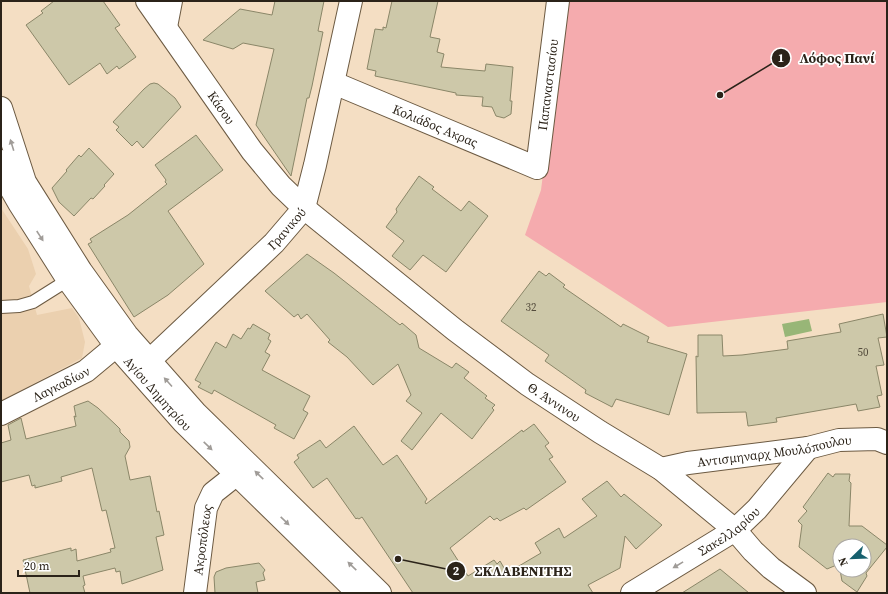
<svg xmlns="http://www.w3.org/2000/svg" width="888" height="594" viewBox="0 0 888 594" font-family="'Source Serif 4',serif">
	<style>
		.built { fill: #ebd0af }
		.green { fill: #f5abae }
		.water { fill: #98b677 }
		.building { fill: #cdc8a9; stroke: #8a8668 }
		.lines { fill: none; stroke-linecap: round; stroke-linejoin: round }
		.service-casing { stroke: #6c5a42; stroke-width: 14 }
		.minor-casing { stroke: #6c5a42; stroke-width: 24 }
		.tertiary-casing { stroke: #6c5a42; stroke-width: 24 }
		.service { stroke: #fff; stroke-width: 12 }
		.minor { stroke: #fff; stroke-width: 22 }
		.tertiary { stroke: #fff; stroke-width: 22 }
		.oneway { fill: #a09c98 }
		.labels { text-anchor: middle; dominant-baseline: central; stroke-width: 3.5; stroke-linejoin: round; paint-order: stroke }
		.number-label { font-size: 11px; fill: #544c3d }
		.street-label { font-size: 13px; fill: #2b2319; stroke: #fff }
		.leader { fill: none; stroke: #2b2319; stroke-width: 1.5 }
		.callout-dot { fill: #2b2319; stroke: #fff; stroke-width: 1.5 }
		.mark-label { font-size: 12px; text-anchor: middle; font-weight: bold; fill: #fff }
		.callout-label { font-size: 14px; text-anchor: middle; font-weight: bold; fill: #2b2319; stroke: #fff; stroke-width: 3.5; stroke-linejoin: round; paint-order: stroke }
	</style>
	<rect width="100%" height="100%" fill="#f4dec3"/>
	<!-- built -->
	<path class="built" d="M1 208 28 249 36 274 29 286 37 315 72 308 79 318 85 342 82 358 1 401Z"/>
	<!-- green -->
	<path class="green" d="M565 1H887V302L668 327 525 235 541 190Z"/>
	<!-- water -->
	<path class="water" d="M809 319 812 331 785 337 782 324Z"/>
	<!-- building -->
	<path class="building" d="M54 1H103L120 25 115 28 136 57 119 69 117 66 107 74 100 63 69 85 26 25 43 13 41 11Z
		M275 1H324L318 31 323 32 312 86 309 98H307L291 176 256 125 274 49 243 43 233 49 203 40 240 9 272 15Z
		M392 1H438L430 37 440 39 437 52 444 54 441 67 485 71 486 64 513 67 510 101H512L511 114 504 118 496 116 492 107 482 106 483 97 456 95V93L375 76 376 71 367 69 375 29 383 30V27L386 28Z
		M154 83 158 84 175 98 181 107 143 148 137 141 132 146 116 130 119 127 113 122 144 89 150 84Z
		M196 135 223 170 168 211 204 264 168 295 134 317 88 244 92 242 90 239 128 215 167 184 165 182 166 180 155 165Z
		M89 148 114 174 104 185 105 186 93 199 91 198 74 216 59 202 52 188 67 171 66 170 79 155 81 157Z
		M419 176 434 187 432 189 461 211 469 201 488 216 446 272 423 255 410 270 392 256 404 241 386 227 397 212 396 209Z
		M307 254 334 273 400 325 402 323 416 335 419 348 452 368 456 363 469 372 464 378 487 396 485 398 495 405 492 408 494 410 472 439 441 413 412 450 401 441 422 413 406 401 411 395 398 364 373 385 347 357 328 342 330 340 307 314 301 319 298 314 294 317 265 291Z
		M539 271 546 276 549 273 565 285 563 287 621 327 623 324 649 337 647 342 687 354 669 415 616 399 612 407 585 393 586 390 545 361 549 355 501 321Z
		M883 314 887 337 878 338 884 365 876 366 882 395 877 396 880 407 858 411 856 404 776 418 777 422 748 426 746 412 697 413 696 356 698 357V335H722L723 356 742 355 788 349 787 341 841 332 839 324Z
		M253 324 270 334 268 339 271 341 265 352 270 355 262 370 310 396 303 410 308 413 294 439 274 428 276 425 214 390 212 394 198 387 201 383 195 380 216 342 226 348 233 334 241 339 248 328 250 329Z
		M88 401 98 408 116 425 120 429V432L129 441 130 447 125 456 130 480 150 476 157 512 159 511 164 535 156 537 163 570 122 584 120 571 116 572 115 568 83 576 85 585 83 586 85 593H30L23 560 71 548V551L76 549 77 561 111 552 110 549 115 548 106 510 102 511 92 468 61 477 62 481 35 488V485L32 486 29 475 1 482V443L11 440 8 425 21 418 26 439 76 426 74 416 76 417 74 406Z
		M534 424 549 443 545 446 553 457 549 459 566 482 526 510 524 508 500 521 497 518 494 520 490 516 450 548 468 576 494 560 497 564 500 561 507 573 541 553 535 543 559 528 564 538 597 516 582 499 607 481 621 497 624 494 662 525 636 549 625 536 620 568 588 585 593 593H413L362 517 359 519 357 518 356 519 327 478 313 488 294 462 299 458 297 455 320 440 326 448 354 426 383 465 397 455 427 499 425 502 426 504 522 430 523 432Z
		M828 473 833 477 835 474H850L849 481 851 483 849 526H862L887 545V547L866 573 867 576 857 592 842 581 840 570H864V546H840V568L839 564 827 569 799 547 802 525 798 521 807 511 803 507Z
		M259 563 265 570 263 573 265 580 256 582 258 593H215L214 577 216 572 226 568Z
		M720 569 749 593H682Z"/>
	<g class="lines">
		<defs>
			<path id="service" d="M1 307 19 306 33 302 68 280"/>
			<g id="minor">
				<path id="s1" d="M147 1 252 151 281 186 304 208 455 330 527 384 600 432 661 469 735 530 753 551 771 568 805 593"/>
				<path d="M166 27 171 1"/>
				<path id="s2" d="M334 83 537 168 558 1"/>
				<path id="s3" d="M149 361 274 243 304 208 315 165 351 1"/>
				<path id="s4" d="M1 414 86 371 116 346"/>
				<path id="s5" d="M661 469 688 463 808 448 839 440 877 439 887 443"/>
				<path id="s6" d="M195 593 206 508 213 493 237 474"/>
				<path id="s7" d="M632 593 735 530 757 509 808 448"/>
			</g>
			<g id="tertiary">
				<path d="M1 108 25 182 81 271 127 335 195 412 380 593"/>
				<path id="s8" d="M1 161 11 189 19 203 68 280 116 346 184 423 358 593"/>
			</g>
		</defs>
		<!-- service casing -->
		<use href="#service" class="service-casing"/>
		<!-- minor casing -->
		<use href="#minor" class="minor-casing"/>
		<!-- tertiary casing -->
		<use href="#tertiary" class="tertiary-casing"/>
		<!-- service -->
		<use href="#service" class="service"/>
		<!-- minor -->
		<use href="#minor" class="minor"/>
		<!-- tertiary -->
		<use href="#tertiary" class="tertiary"/>
	</g>
	<!-- one-way arrows -->
	<defs><path id="oneway-solid" d="M-6-.8H1V-3.2L6.5 0L1 3.2V.8H-6Z"/></defs>
	<g class="oneway">
		<use href="#oneway-solid" transform="translate(12 145) rotate(-107)"/>
		<use href="#oneway-solid" transform="translate(40 236) rotate(57)"/>
		<use href="#oneway-solid" transform="translate(168 382) rotate(-132)"/>
		<use href="#oneway-solid" transform="translate(208 446) rotate(44)"/>
		<use href="#oneway-solid" transform="translate(259 475) rotate(-136)"/>
		<use href="#oneway-solid" transform="translate(285 521) rotate(44)"/>
		<use href="#oneway-solid" transform="translate(678 565) rotate(149)"/>
		<use href="#oneway-solid" transform="translate(352 566) rotate(-136)"/>
	</g>
	<g class="labels">
		<!-- number labels -->
		<g class="number-label">
			<text x="531" y="307">32</text>
			<text x="863" y="352">50</text>
		</g>
		<!-- street labels -->
		<g class="street-label">
			<text stroke="none"><textPath href="#s2" startOffset="304">Παπαναστασίου</textPath></text>
			<text stroke="none"><textPath href="#s1" startOffset="130">Κάσου</textPath></text>
			<text stroke="none"><textPath href="#s2" startOffset="110">Κολιάδος Ακρας</textPath></text>
			<text stroke="none"><textPath href="#s3" startOffset="191">Γρανικού</textPath></text>
			<text stroke="none"><textPath href="#s4" startOffset="67">Λαγκαδίων</textPath></text>
			<text stroke="none"><textPath href="#s8" startOffset="282">Αγίου Δημητρίου</textPath></text>
			<text stroke="none"><textPath href="#s1" startOffset="577">Θ. Άννινου</textPath></text>
			<text stroke="none"><textPath href="#s5" startOffset="115">Αντισμηναρχ Μουλόπουλου</textPath></text>
			<text stroke="none"><textPath href="#s7" startOffset="115">Σακελλαρίου</textPath></text>
			<text stroke="none"><textPath href="#s6" startOffset="54">Ακροπόλεως</textPath></text>
		</g>
	</g>
	<!-- callouts -->
	<path class="leader" d="M720 95L781 58M398 559L456 571"/>
	<g class="callout-dot">
		<circle cx="720" cy="95" r="4"/>
		<circle cx="398" cy="559" r="4"/>
		<circle cx="781" cy="58" r="10"/>
		<circle cx="456" cy="571" r="10"/>
	</g>
	<g class="mark-label">
		<text x="781" y="62">1</text>
		<text x="456" y="575">2</text>
	</g>
	<g class="callout-label">
		<text x="837" y="63">Λόφος Πανί</text>
		<text x="523" y="576">ΣΚΛΑΒΕΝΙΤΗΣ</text>
	</g>
	<!-- border -->
	<rect width="888" height="594" fill="none" stroke="#2b2319" stroke-width="4"/>
	<!-- north arrow -->
	<g transform="translate(852 558) rotate(247)"><circle r="19" fill="#ffffff" stroke="#aaa7a3"/>
	<path d="M0-3L7 15L0 10L-7 15Z" fill="#16606e"/>
	<text y="-6" font-size="11" font-weight="bold" text-anchor="middle" fill="#2b2319">N</text>
	</g>
	<!-- scale -->
	<path d="M18 570v6h61v-6" fill="none" stroke="#2b2319" stroke-width="2"/>
	<text x="24" y="570" font-size="12" fill="#2b2319" stroke="#ffffff" stroke-width="3" paint-order="stroke">20 m</text>
</svg>
